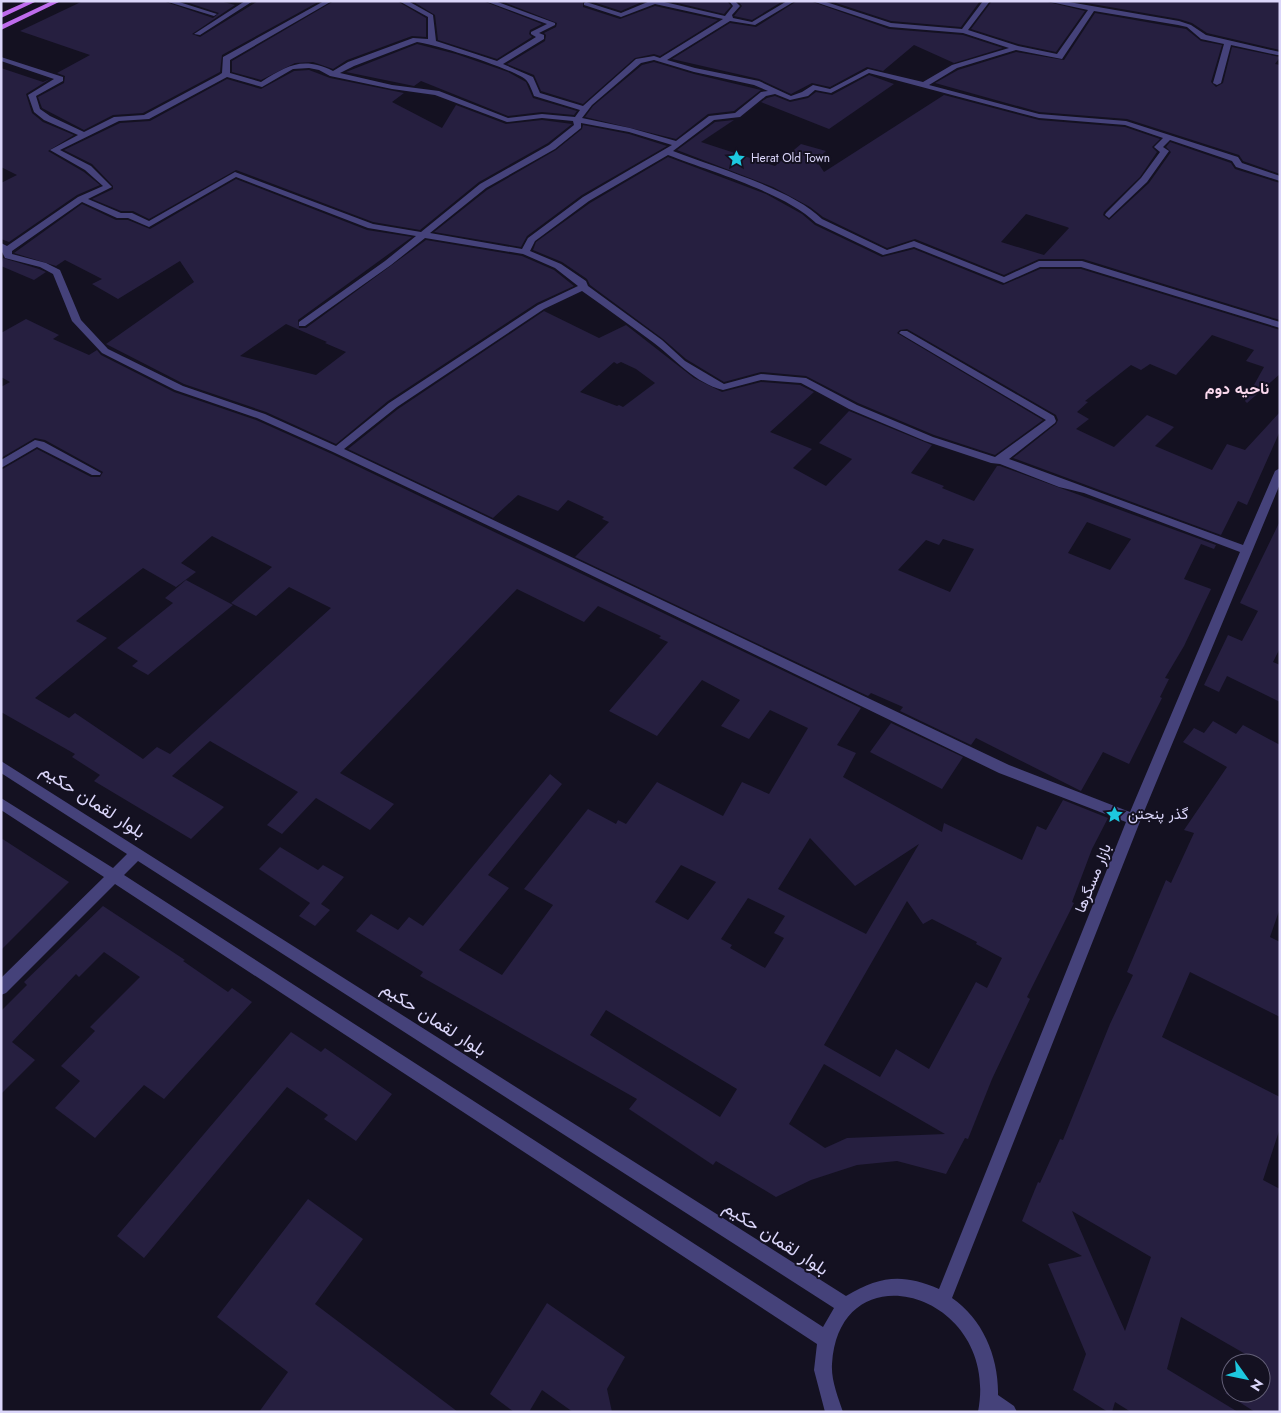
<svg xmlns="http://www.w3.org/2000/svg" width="1281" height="1413" viewBox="0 0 1281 1413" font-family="Jost,Vazirmatn,sans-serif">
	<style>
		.building { fill: #261f40; fill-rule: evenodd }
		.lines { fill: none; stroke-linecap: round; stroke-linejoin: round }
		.minor { fill: #45427a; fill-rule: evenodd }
		.major { fill: #be6bec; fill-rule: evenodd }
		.labels { text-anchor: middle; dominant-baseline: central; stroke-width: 4; stroke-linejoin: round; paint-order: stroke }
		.far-poi-label { font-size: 12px; fill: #dbd6fa; stroke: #141121; text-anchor: start }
		.poi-label { font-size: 15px; fill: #dbd6fa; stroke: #141121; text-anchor: start }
		.street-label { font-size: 15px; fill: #dbd6fa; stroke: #141121 }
		.far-district-label { font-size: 16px; font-weight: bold; fill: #fad8ed; stroke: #141121 }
		.near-street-label { font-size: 18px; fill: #dbd6fa; stroke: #141121 }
	</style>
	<rect width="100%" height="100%" fill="#141121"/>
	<!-- building -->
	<path class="building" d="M83 1H163L213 18 219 13 183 1H220L235 5 192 34 200 37 258 1H320L222 55 220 72 218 73 143 113 113 115 84 130 42 108 38 97 64 83 65 76 57 73 90 55 20 31Z
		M334 1H397L426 18V37L412 36 347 60 333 69 313 62 295 63 261 80 232 72V61Z
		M412 1H483L542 24 530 30 529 34 532 37 497 59 438 40 435 15Z
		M501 1H583V7L620 19 655 6 718 20 660 56 654 54 635 58 583 104 541 91 534 75 507 64 545 41 546 35 544 33 556 27 557 23Z
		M590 1H644L621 11Z
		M669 1H727L731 6 724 14Z
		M738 1H783L752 20 734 16 742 6Z
		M797 1H810L889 29 963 35 1003 48 954 63 914 45 883 71 867 67 830 87 812 83 791 94 759 79 672 59 730 23 756 27Z
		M830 1H980L961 27 891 21Z
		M992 1H1044L1085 11 1056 52 1018 44 971 29Z
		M1075 1H1280V50L1207 33 1192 23 1179 19Z
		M1095 13 1186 29 1201 41 1222 45 1211 82 1216 87 1223 83 1232 47 1280 57 1275 64 1280 65V174L1243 161 1239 155 1127 119 1039 112 935 83 958 70 1016 52 1064 60Z
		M417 44 456 54 508 72 526 82 533 98 577 111 574 115 542 112 508 116 421 81 414 86 346 72Z
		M654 62 694 74 761 90 734 111 708 114 676 139 585 117 593 106 642 65Z
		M1 68 43 82 50 79 26 94 32 113 43 122 74 135 48 151 84 172 100 185 77 195 9 242 1 239V183L17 175 1 167Z
		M309 70 330 78 404 93 392 102 442 128 456 105 506 124 542 120 572 124 548 143 479 182 420 230 373 222 236 170 149 219 133 211H121L92 199 113 189V186L92 164 64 150 120 123 150 121 227 79 261 89 294 71Z
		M869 75 894 84 829 129 761 102 767 98 775 96 790 102 808 98 816 92 832 95Z
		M944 95 1039 120 1125 127 1160 139 1152 147 1157 152 1140 177 1104 212 1103 215 1109 220 1149 183 1171 152 1166 147 1170 142 1231 163 1235 169 1280 183V320L1083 259H1039L1004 275 915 239 887 248 823 217 810 207 773 187 677 150 715 122 734 120 701 142 775 166 801 144 826 151 816 160 824 172ZM1026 214 1067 227 1069 228 1044 255 1001 242Z
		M583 125 629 134 667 146 582 195 527 236 521 247 434 232 487 190 556 150 582 129Z
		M668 157 766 194 802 214 815 225 882 257 914 249 1003 285 1040 269H1081L1280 330V374L1247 403 1245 401 1264 367 1246 361 1254 350 1212 335 1176 375 1150 364 1141 370 1131 365 1085 401 1088 402 1077 412 1089 419 1076 429 1114 447 1147 415 1174 427 1155 446 1212 470 1227 444 1245 450 1280 412V431L1247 505 1238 501 1221 535 1013 458 1056 424 1058 420 1056 415 907 329 900 330 897 333 1043 420 995 455 934 435 858 403 806 376 761 372 724 382 686 359 663 339 590 285 587 279 562 262 533 250 536 242 590 203Z
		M236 179 367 230 412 237 298 320 299 328H306L426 240 522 256 554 270 574 286 537 303 388 401 336 444 266 412 184 384 106 344 194 282 180 261 118 299 92 284 102 279 65 260 56 266 14 253 82 204 116 220H128L150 229ZM286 324 327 342 325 343 346 352 316 375 240 356Z
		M3 258 39 269 46 272 34 280 1 266Z
		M544 311 599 338 626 325 694 378 722 392 761 382 800 385 814 392 770 432 812 449 793 468 826 486 852 459 819 443 849 411 932 445 911 473 944 486 942 488 974 501 997 466H1000L1216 545 1214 549 1201 544 1184 579 1211 589 1184 646 1165 678 1169 679 1160 697 1162 698 1129 764 1103 752 1081 791 1077 789 976 738 971 745 900 711 903 707 871 693 868 696 575 557 609 522 602 519 604 517 568 500 558 511 518 495 493 518 348 449 398 409ZM614 362 617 364 621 362 636 369 655 383 623 407 619 405 617 406 580 392ZM1087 522 1131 539 1110 570 1068 553ZM943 539 974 549 950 592 898 570 926 540 939 545Z
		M26 319 59 335 53 339 89 355 97 350 101 355 174 392 256 420 332 454 861 708 837 745 856 753 843 777 942 832 944 823 1022 860 1037 826 1046 830 1063 800 1108 818 1092 849 1072 902 1074 903 1027 997 1030 999 992 1079 968 1139 965 1138 946 1174 897 1161 857 1165 811 1180 776 1197 716 1161 713 1165 629 1109 637 1099 420 976 423 972 356 931 371 914 398 930 409 917 423 926 550 774 562 784 488 875 509 888 459 950 502 975 553 905 524 889 588 809 616 824 618 820 626 824 657 782 723 816 742 782 769 794 808 728 770 710 749 739 721 726 740 700 702 680 657 736 609 711 668 642 659 638 661 636 598 606 584 622 517 589 340 773 394 804 370 830 316 798 282 834 267 825 298 792 210 741 172 776 224 807 191 839 94 781 100 775 72 757 75 754 1 712V470L37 449 91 477H100L103 472 45 440 35 438 1 458V387L10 382 1 377V333ZM212 536 272 567 231 603 256 616 289 587 331 608 170 754 157 747 143 759 75 713 69 718 35 698 107 638 76 621 143 568 176 587 196 572 181 563ZM810 838 855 886 919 844 866 934 778 889ZM681 865 716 882 688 920 655 902ZM748 898 785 916 774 933 784 938 765 968 730 948 732 945 721 939ZM907 901 923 924 932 919 977 942 976 944 1002 958 987 988 976 982 929 1069 896 1049 880 1077 824 1045ZM606 1010 737 1089 720 1117 590 1035ZM824 1064 945 1134 847 1138 825 1148 789 1124Z
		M1280 521V648L1273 662 1280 665V702L1227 676 1219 692 1204 685 1228 635 1242 641 1258 611 1240 603Z
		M186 580 233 605 148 675 132 666 138 661 117 648 173 603 165 598Z
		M1213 721 1236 734 1243 725 1280 745V908L1270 937 1280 942V1017L1190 972 1162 1037 1280 1097V1128L1263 1180 1280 1189V1412H1255L1225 1393H1261V1363L1181 1317 1167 1369 1238 1412H1131L1115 1402 1112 1412H1108L1073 1390 1086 1354 1048 1264 1082 1256 1022 1221 1038 1182 1040 1183 1060 1139 1063 1140 1110 1024 1133 975 1127 972 1166 880 1171 883 1194 833 1184 830 1227 767 1183 742 1194 728 1204 733ZM1072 1211 1151 1257 1125 1331 1095 1264Z
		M891 723 963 757 942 789 870 752Z
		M1 838 69 882 1 950Z
		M280 847 318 870 323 865 344 877 321 904 330 910 315 926 299 916 310 903 259 869Z
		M103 906 185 960 183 961 228 992 232 988 252 1002 164 1099 144 1085 95 1138 55 1108 80 1081 61 1066 95 1031 90 1027 140 977 104 952 79 977 76 974 12 1042 35 1060 1 1094V1011L27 985 24 982Z
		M291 1032 321 1052 325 1048 392 1094 356 1141 324 1119 328 1115 287 1087 144 1258 117 1236Z
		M308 1199 363 1239 315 1304 458 1412H259L288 1372 217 1317Z
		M547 1303 625 1357 607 1389 612 1412H573L542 1390 529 1412H514L490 1394Z"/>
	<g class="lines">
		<!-- minor -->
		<path class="minor" d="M165 1H176L217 14 214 16Z
			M245 1H253L200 35 194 34Z
			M324 1H332L230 60V73L261 82C287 66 302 56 333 71L348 62 413 38 428 39V17L399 1H408L433 15 436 41 497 61 536 37 531 34V32L547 24 485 1H495L555 23V25L539 33 544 35V39L503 64 533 77 540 93 583 106 636 59 654 56 660 58 723 19 655 4 621 17 584 5V3L586 2 621 13 650 1H660L725 16 733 6 729 1H735L740 6 732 15 733 18 752 22 787 1H795L755 25 730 21 667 60 695 68 759 81 791 96 802 92 813 85 830 89 868 69 923 82 952 65 1009 48 963 33 890 27 812 1H823L891 23 962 29 983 1H990L968 30 1018 46 1057 54 1088 10 1046 1H1063L1179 21 1191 25 1206 35 1280 52V55H1277L1231 45 1221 83 1217 85 1213 83 1224 44 1201 39 1187 27 1178 25 1094 11 1062 59 1016 50 957 68 929 85 1039 114 1126 121 1238 157 1242 163 1280 176V181L1236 167 1232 161 1170 140 1163 147 1169 151 1147 182 1109 218 1105 215 1106 213 1141 178 1160 152 1154 147 1163 138 1125 125 1039 118 869 73 831 93 815 90 808 96 790 100 775 94 766 96 740 117 714 120 673 151C714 167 792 189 822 219L887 250 914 241 1004 277 1039 261H1082L1280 322V328L1081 267H1040L1004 283 914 247 883 255 816 223C786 193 709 171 668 155L589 201 535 241 530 251 561 264 586 281 588 286 662 340 685 361 724 384 761 374 806 378 857 405 933 437 995 457 1046 420 899 333 901 331H907L1054 416 1056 421 1055 423 1009 459 1243 545 1275 471 1280 468V484L1141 819 952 1298C983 1319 999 1358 998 1395L1014 1406 1017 1412H978C1001 1293 839 1246 832 1364 831 1380 838 1397 843 1412H825L814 1370 817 1344 115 884 6 993 1 995V978L104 877 1 810V798L113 868 127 854 1 773V761L846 1296C880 1276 902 1273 939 1289L1126 822 999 773 529 545 333 452 257 418 175 390 102 353 72 321 53 274 40 267 5 258 1 250V243L7 246 78 197 103 186 85 170 50 150 78 135 44 120 34 112 28 95 54 79 1 61V57L63 77V81L36 96 40 109 50 116 84 132 114 117 144 115 219 75 222 73 223 57ZM417 42C434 44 518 70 527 81 530 85 532 91 534 96L580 110 575 117 542 114 508 118 439 91 392 85 340 73 354 66ZM654 60 694 72 754 85 768 91 761 92 735 113 709 116 676 141 630 128 582 118 592 105 641 63ZM309 68 319 70 330 76 392 89 435 95 507 122 542 118 573 121 574 125 549 145 480 184 421 232 373 224 235 172 149 221 132 213H121L88 199 112 187 91 166 60 150 119 121 149 119 227 77 262 87 293 69ZM581 123 629 132 672 145 583 197 528 238 522 249 430 233 486 188 555 149 581 128ZM236 177 368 228 416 236 385 261 299 322V326H305L391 265 425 238 523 254 555 268 578 286 538 305 389 403 336 446 265 414 183 386 108 349 81 320 60 270 46 263 12 254V251L82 202 117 218H128L149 227ZM582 291C606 308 630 325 654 343 676 360 695 383 723 390L761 380 801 383 849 409 925 441 991 463 1000 464 1059 487 1084 493 1240 552 1130 812 1009 765 344 449 397 407 544 309ZM138 861 834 1308 823 1327 124 875Z
			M35 440 44 442 101 473 100 475H92L37 447 1 468V460Z"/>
		<!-- major -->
		<path class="major" d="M28 1H37L1 18V13Z
			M52 1H61L1 30V25Z"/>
	</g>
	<!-- icons -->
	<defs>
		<symbol id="sight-bare" viewBox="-9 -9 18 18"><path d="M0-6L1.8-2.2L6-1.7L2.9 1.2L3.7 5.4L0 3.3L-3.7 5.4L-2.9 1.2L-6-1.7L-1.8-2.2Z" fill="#1dc8df" stroke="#141121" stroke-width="2.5" paint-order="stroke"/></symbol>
	</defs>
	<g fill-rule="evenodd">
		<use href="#sight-bare" x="724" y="146" width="25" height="25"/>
		<use href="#sight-bare" x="1102" y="802" width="25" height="25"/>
	</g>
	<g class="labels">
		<!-- far-poi labels -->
		<g class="far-poi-label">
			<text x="751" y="158">Herat Old Town</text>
		</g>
		<!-- poi labels -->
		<g class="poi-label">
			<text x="1128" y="814">گذر پنجتن</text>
		</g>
		<!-- street labels -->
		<g class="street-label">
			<text transform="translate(1093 878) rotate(-68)">بازار مسگرها</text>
		</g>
		<!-- far-district labels -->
		<g class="far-district-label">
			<text x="1237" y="388">ناحیه دوم</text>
		</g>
		<!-- near-street labels -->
		<g class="near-street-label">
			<text transform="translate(93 801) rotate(33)">بلوار لقمان حکیم</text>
			<text transform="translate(434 1019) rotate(33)">بلوار لقمان حکیم</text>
			<text transform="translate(776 1238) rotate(33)">بلوار لقمان حکیم</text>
		</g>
	</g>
	<!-- border -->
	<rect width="1281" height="1413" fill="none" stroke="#dbd6fa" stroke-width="5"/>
	<!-- north arrow -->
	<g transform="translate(1246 1378) rotate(123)"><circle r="24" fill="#141121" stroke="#646078"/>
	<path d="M0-4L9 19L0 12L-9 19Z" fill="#1dc8df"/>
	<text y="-8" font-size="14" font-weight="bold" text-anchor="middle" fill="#dbd6fa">N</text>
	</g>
</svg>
